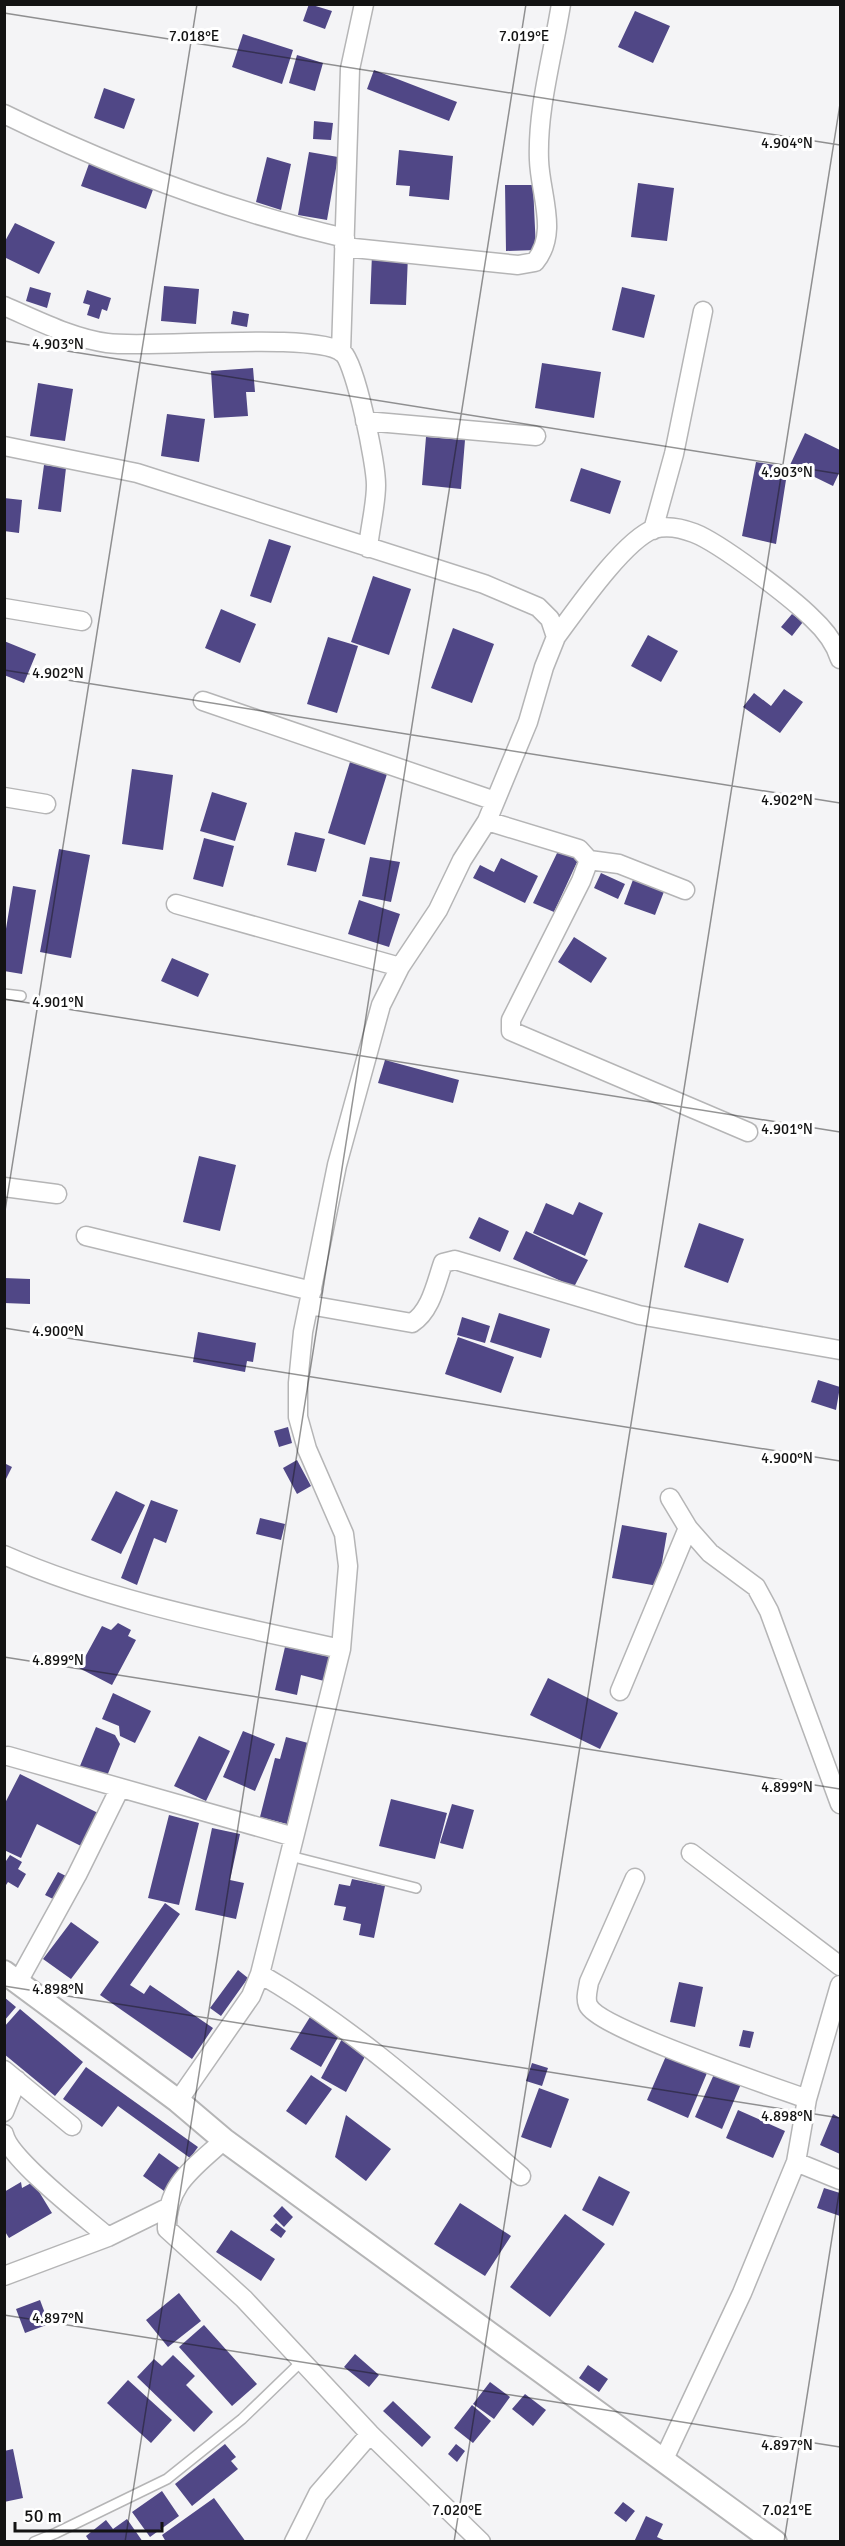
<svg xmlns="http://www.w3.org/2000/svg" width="845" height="2546" viewBox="0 0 845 2546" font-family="Signika,sans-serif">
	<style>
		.building { fill: #504786 }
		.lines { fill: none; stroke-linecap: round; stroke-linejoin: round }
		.service-casing { stroke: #b5b5b6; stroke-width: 12 }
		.minor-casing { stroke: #b5b5b6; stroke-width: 21 }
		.tertiary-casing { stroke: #b5b5b6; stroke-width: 26 }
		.service { stroke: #fff; stroke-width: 9 }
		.minor { stroke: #fff; stroke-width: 18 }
		.tertiary { stroke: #fff; stroke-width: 22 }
		.ticks { fill: none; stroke: #131313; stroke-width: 1.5; stroke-opacity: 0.45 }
		.ticks-label { font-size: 15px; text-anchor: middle; fill: #131313; stroke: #fff; stroke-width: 6; stroke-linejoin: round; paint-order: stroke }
	</style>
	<rect width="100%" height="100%" fill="#f4f4f6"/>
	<!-- building -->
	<path class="building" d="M309 4 332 11 325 29 303 21Z
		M635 11 670 26 653 63 618 47Z
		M243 34 293 50 282 84 232 67Z
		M297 55 323 63 315 91 289 83Z
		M374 70 457 102 449 121 367 89Z
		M104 88 135 99 124 129 94 118Z
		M314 121 333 123 331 140 313 139Z
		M399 150 453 156 449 200 409 196 410 186 396 185Z
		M309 152 338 157 327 220 298 215Z
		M267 157 291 164 281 210 256 202Z
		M90 161 155 184 146 209 81 186Z
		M638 183 674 188 667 241 631 237Z
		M505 185H533L536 250 506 251Z
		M15 223 55 242 39 274 4 257V243Z
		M372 254 408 255 406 305 370 304Z
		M164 286 199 289 196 324 161 321Z
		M30 287 51 293 47 308 26 301Z
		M622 287 655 295 644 338 612 330Z
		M87 290 111 298 107 311 102 309 99 319 87 315 90 305 83 303Z
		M233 311 249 314 247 327 231 324Z
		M542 363 601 372 594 418 535 408Z
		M253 368 255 392H246L248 416 214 418 211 371Z
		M38 383 73 389 65 441 30 436Z
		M167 414 205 419 199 462 161 456Z
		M805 433 840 450V471L833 486 790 465Z
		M426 437 465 440 461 489 422 485Z
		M756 462 788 467 776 544 742 536Z
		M44 465 66 468 61 512 38 509Z
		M581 468 621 481 610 514 570 501Z
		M4 498 22 500 19 533 4 531Z
		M269 539 291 546 271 603 250 596Z
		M373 576 411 589 389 655 351 642Z
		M221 609 256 624 240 663 205 648Z
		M792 614 803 622 792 636 781 627Z
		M453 628 494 644 472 703 431 688Z
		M648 635 678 651 661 682 631 666Z
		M328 637 358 646 337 713 307 704Z
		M4 641 36 654 24 683 4 675Z
		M784 689 803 702 780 733 743 707 754 693 771 706Z
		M350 762 387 774 365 845 328 833Z
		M132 769 173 775 163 850 122 844Z
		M212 792 247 803 235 841 200 831Z
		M295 832 325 839 316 872 287 865Z
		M204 838 234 846 223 887 193 879Z
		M59 849 90 855 71 958 40 952Z
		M558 851 578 860 554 912 533 903Z
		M370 857 400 862 391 902 362 896Z
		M501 858 538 876 525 903 473 878 480 865 494 872Z
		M601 873 625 884 618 899 594 888Z
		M634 877 665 889 655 915 624 904Z
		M13 886 36 890 22 974 4 971V941Z
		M359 900 400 914 389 947 348 934Z
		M574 937 607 958 591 983 558 962Z
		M172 958 209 974 198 997 161 981Z
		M385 1060 459 1080 453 1103 378 1083Z
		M199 1156 236 1165 220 1231 183 1222Z
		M579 1202 603 1213 585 1256 533 1233 546 1203 573 1215Z
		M479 1217 509 1231 500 1252 469 1238Z
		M699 1223 744 1239 728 1283 684 1267Z
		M526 1231 588 1260 574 1287 513 1259Z
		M4 1278 30 1279V1304L4 1303Z
		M499 1313 550 1329 541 1358 490 1342Z
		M462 1317 490 1326 485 1343 457 1335Z
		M198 1332 256 1343 253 1362 247 1361 245 1372 193 1362Z
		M458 1337 514 1357 501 1393 445 1374Z
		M818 1380 840 1387 836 1410 811 1402Z
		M288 1427 292 1443 279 1447 274 1431Z
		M297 1460 311 1486 297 1494 283 1468Z
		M4 1463 12 1467 4 1483Z
		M116 1491 145 1505 121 1554 91 1540Z
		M151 1500 178 1510 166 1543 154 1538 137 1585 121 1578Z
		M260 1518 285 1524 281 1540 256 1534Z
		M622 1525 667 1533 658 1586 612 1578Z
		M118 1623 131 1630 128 1636 136 1640 112 1685 79 1668 102 1626 111 1630Z
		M285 1647 330 1657 324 1681 301 1675 297 1695 275 1690Z
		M548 1678 618 1713 600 1749 530 1715Z
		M113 1693 151 1711 135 1743 120 1736 119 1726 102 1719Z
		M96 1727 115 1735 120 1744 107 1776 80 1766Z
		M243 1731 275 1744 255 1791 223 1777Z
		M199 1736 230 1751 206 1801 174 1786Z
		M286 1737 308 1743 287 1824 260 1817 275 1758 280 1759Z
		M20 1774 98 1813 81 1846 37 1824 21 1858 4 1850V1805Z
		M391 1799 447 1813 435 1859 379 1846Z
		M452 1804 474 1810 463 1849 440 1843Z
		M169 1815 199 1823 179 1905 148 1898Z
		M212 1828 240 1834 230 1880 244 1883 236 1919 195 1910Z
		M10 1855 22 1862 18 1869 26 1874 18 1888 8 1882 4 1888V1864Z
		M58 1872 70 1878 57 1901 45 1895Z
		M352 1879 385 1886 374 1938 359 1935 361 1924 343 1920 346 1907 334 1905 339 1884 350 1886Z
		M165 1903 180 1914 130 1985 144 1994 150 1985 213 2028 192 2059 100 1995Z
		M71 1922 99 1942 71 1979 43 1959Z
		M238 1970 248 1978 221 2016 210 2008Z
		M679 1982 703 1987 695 2027 670 2022Z
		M4 1997 16 2007 4 2021Z
		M20 2009 83 2062 55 2096 4 2054V2027Z
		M310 2017 340 2034 321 2067 290 2049Z
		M743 2030 754 2032 750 2048 739 2046Z
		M344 2035 369 2049 346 2092 321 2078Z
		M666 2056 707 2073 688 2118 647 2100Z
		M532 2063 548 2068 542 2086 526 2081Z
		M86 2067 198 2147 190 2158 118 2106 102 2127 63 2099Z
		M715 2072 741 2084 722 2129 695 2117Z
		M311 2075 332 2089 306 2125 286 2111Z
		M539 2088 569 2099 551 2148 521 2137Z
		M738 2110 785 2131 773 2158 726 2138Z
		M833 2114 840 2118V2154L820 2145Z
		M346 2115 391 2149 366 2181 335 2157Z
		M159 2153 181 2169 164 2191 143 2176Z
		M599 2176 630 2192 613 2226 582 2210Z
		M21 2182 22 2188 33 2182 52 2213 9 2238 4 2230V2192Z
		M824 2188 840 2193V2216L817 2208Z
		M460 2203 511 2236 485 2276 434 2244Z
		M282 2206 293 2217 284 2227 273 2216Z
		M565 2214 605 2244 550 2317 510 2287Z
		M276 2223 286 2231 281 2238 270 2230Z
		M231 2230 275 2259 261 2281 216 2252Z
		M179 2293 201 2321 168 2347 146 2320Z
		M40 2300 49 2324 25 2333 16 2309Z
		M204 2325 257 2384 232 2406 179 2347Z
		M355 2354 379 2375 369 2387 344 2367Z
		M173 2355 195 2376 186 2385 213 2412 194 2432 137 2377 154 2359 162 2366Z
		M588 2365 608 2379 599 2392 579 2378Z
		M128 2380 172 2420 151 2443 107 2403Z
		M490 2382 510 2397 494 2419 473 2404Z
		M525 2394 546 2410 533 2426 512 2409Z
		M393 2401 431 2437 422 2447 383 2411Z
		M472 2405 491 2421 473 2443 454 2428Z
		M225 2444 236 2457 231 2461 238 2469 192 2506 175 2484Z
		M456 2444 465 2451 457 2462 448 2454Z
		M13 2449 23 2498 4 2502V2451Z
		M162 2491 179 2516 150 2537 132 2512Z
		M214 2498 246 2542H166L162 2535Z
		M623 2502 635 2511 626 2522 614 2513Z
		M646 2516 663 2524 657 2537 668 2542H634Z
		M127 2519 143 2542H90L86 2536 106 2520 113 2529Z"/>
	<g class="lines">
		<defs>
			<path id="service" d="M4 994 21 996
				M290 1856 416 1888
				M34 2542 56 2533 167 2479 242 2419 302 2361"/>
			<path id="minor" d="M4 114C112 167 228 211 345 238
				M344 247 518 265 535 262C559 233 540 194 539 160 537 109 553 55 561 4
				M4 306C37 320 71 338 107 343 151 349 316 331 343 353 356 365 376 464 376 485 376 505 370 527 368 548
				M341 352 350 69 364 4
				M365 421 536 436
				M4 446 137 473 484 584 538 607 550 619 556 637 544 667 528 722 487 821 462 860 438 910 400 967 381 1005 337 1165 303 1332 298 1383V1417L307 1449 344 1534 348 1566 341 1649 260 1974 251 1996 178 2101
				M653 530 674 454 703 311
				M4 608 82 621
				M556 637C576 610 624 540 654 529 667 525 681 528 694 533 720 543 791 597 812 618 825 630 835 643 840 659
				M203 701 495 801
				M4 797 46 804
				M487 821 579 849 589 860 581 881 511 1020V1031L748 1132
				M589 860 619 864 685 890
				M176 904 400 967
				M4 1187 57 1194
				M86 1236 312 1291
				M309 1305 412 1323C431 1311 436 1283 443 1263L455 1260 639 1315 840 1350
				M670 1498 688 1528 710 1553 756 1587 769 1611 840 1804
				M4 1555C111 1602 228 1624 341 1649
				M620 1691 688 1528
				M8 1756 294 1837
				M691 1853 840 1966
				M635 1878 589 1982C588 1989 585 1998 588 2005 598 2028 774 2087 807 2099
				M260 1974C356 2029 437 2104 521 2176
				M18 1982 77 1875 120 1788
				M4 2070 72 2126
				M4 2112 17 2080
				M4 2134C9 2159 86 2218 108 2237
				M224 2140C194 2168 166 2184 167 2229L244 2299 370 2434 481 2542
				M796 2162 840 2180
				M4 2276 108 2237 167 2208
				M664 2459 742 2293 796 2162 807 2099 840 1985
				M294 2542 318 2494 370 2434"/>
			<path id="tertiary" d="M4 1972 178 2101 224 2140 775 2542"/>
		</defs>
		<!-- service casing -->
		<use href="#service" class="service-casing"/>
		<!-- minor casing -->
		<use href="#minor" class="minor-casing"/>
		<!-- tertiary casing -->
		<use href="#tertiary" class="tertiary-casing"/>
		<!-- service -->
		<use href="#service" class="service"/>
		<!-- minor -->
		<use href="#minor" class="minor"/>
		<!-- tertiary -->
		<use href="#tertiary" class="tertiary"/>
	</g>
	<!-- ticks -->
	<path class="ticks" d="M4 13 840 145M4 341 840 474M4 670 840 803M4 999 840 1132M4 1217 197 4M4 1328 840 1461M4 1657 840 1789M4 1986 840 2118M4 2315 840 2447M125 2542 526 4M454 2542 840 104M784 2542 840 2187"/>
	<g class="ticks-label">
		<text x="194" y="41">7.018°E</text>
		<text x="524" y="41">7.019°E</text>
		<text x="787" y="148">4.904°N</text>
		<text x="58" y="349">4.903°N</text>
		<text x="787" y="477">4.903°N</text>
		<text x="58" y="678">4.902°N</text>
		<text x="787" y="805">4.902°N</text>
		<text x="58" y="1007">4.901°N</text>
		<text x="787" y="1134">4.901°N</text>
		<text x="58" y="1336">4.900°N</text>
		<text x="787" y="1463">4.900°N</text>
		<text x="58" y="1665">4.899°N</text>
		<text x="787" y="1792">4.899°N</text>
		<text x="58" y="1994">4.898°N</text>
		<text x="787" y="2121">4.898°N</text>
		<text x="58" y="2323">4.897°N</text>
		<text x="787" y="2450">4.897°N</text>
		<text x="457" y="2515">7.020°E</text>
		<text x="787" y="2515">7.021°E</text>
	</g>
	<!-- border -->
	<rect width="845" height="2546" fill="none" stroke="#131313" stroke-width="12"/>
	<!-- scale -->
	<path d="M15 2522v9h147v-9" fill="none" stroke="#131313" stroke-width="3"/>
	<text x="24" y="2522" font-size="18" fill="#131313" stroke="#ffffff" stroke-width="4.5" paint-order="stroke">50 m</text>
</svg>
